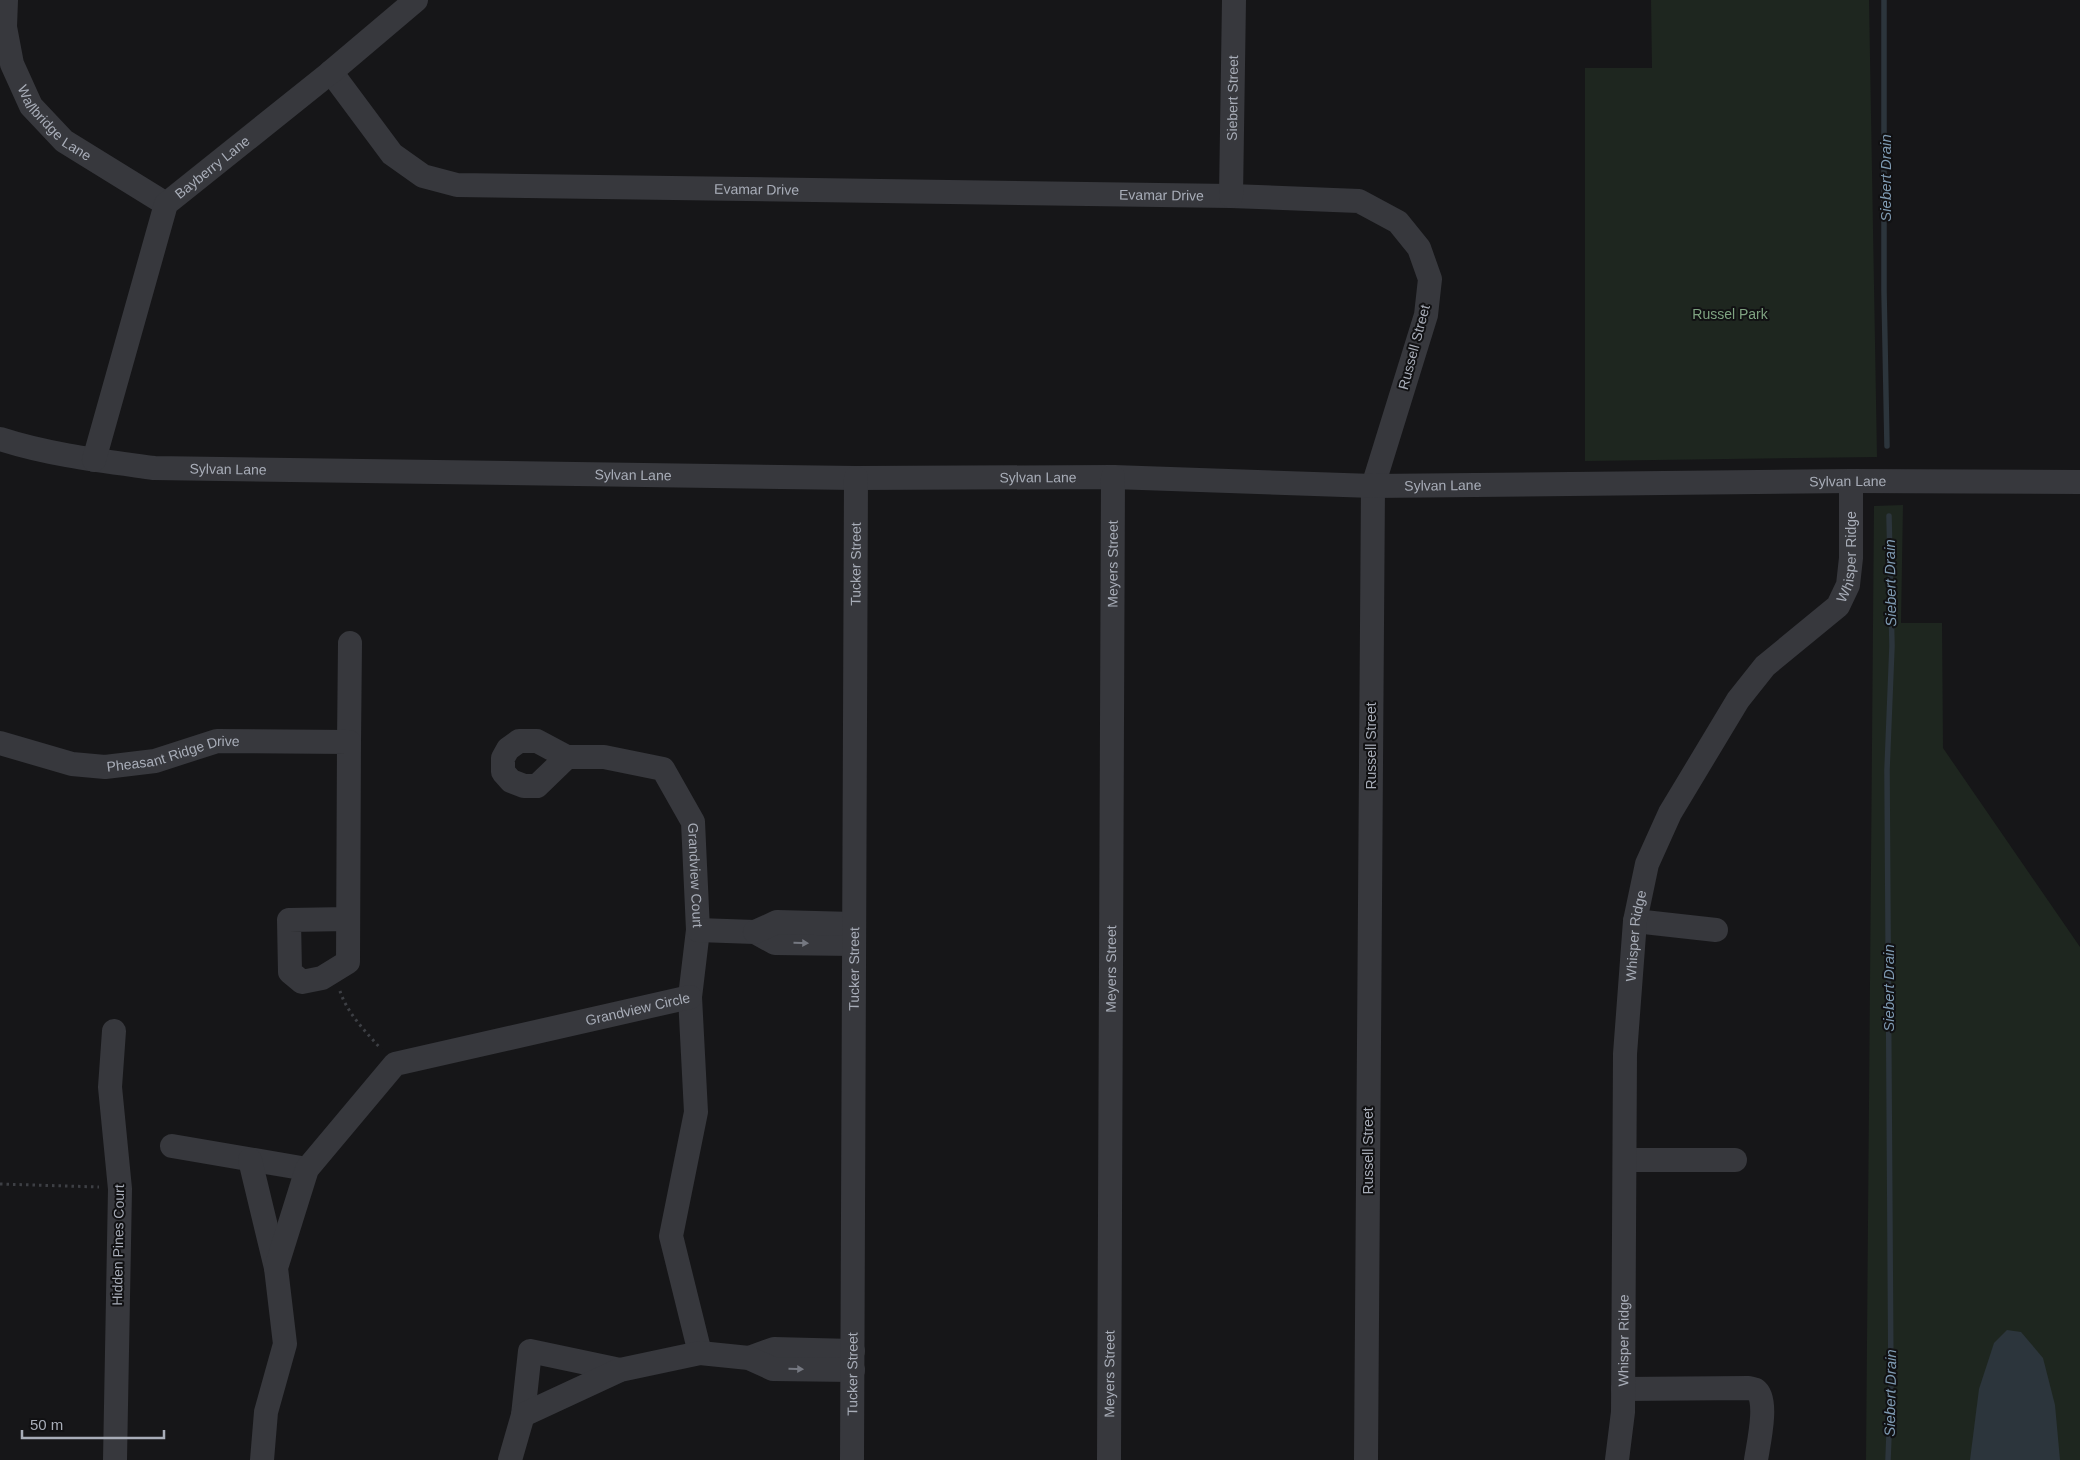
<svg xmlns="http://www.w3.org/2000/svg" width="2080" height="1460" viewBox="0 0 2080 1460" font-family="Arial,sans-serif">
	<style>
		.green { fill: #1e261f }
		.water { fill: #2c353c }
		.lines { fill: none; stroke-linecap: round; stroke-linejoin: round }
		.stream { stroke: #2c353c; stroke-width: 5.5 }
		.path { stroke: #3d3f44; stroke-width: 3; stroke-dasharray: 2.5 4; stroke-linecap: butt }
		.minor { stroke: #37383d; stroke-width: 24 }
		.oneway { fill: #757881 }
		.labels { text-anchor: middle; dominant-baseline: central; stroke-width: 4; stroke-linejoin: round; paint-order: stroke }
		.street-label { font-size: 14px; fill: #a8adb8; stroke: #111113 }
		.park-label { font-size: 14px; fill: #7fa381; stroke: #111113 }
		.water-label { font-size: 15px; font-style: italic; fill: #7f9bb3; stroke: #111113 }
	</style>
	<rect width="100%" height="100%" fill="#161618"/>
	<!-- green -->
	<path class="green" d="M1651 0H1869L1877 457 1585 461V68H1652Z
		M1903 505 1901 623H1942L1943 748 2080 947V1460H1866L1874 506Z"/>
	<!-- water -->
	<path class="water" d="M2007 1330 2021 1332 2043 1358 2055 1405 2060 1460H1970L1979 1389 1994 1343Z"/>
	<g class="lines">
		<!-- stream -->
		<path class="stream" d="M1884 0V291L1887 446
			M1888 1460 1891 1385 1887 770 1892 646 1889 516"/>
		<!-- path -->
		<path class="path" d="M340 991C347 1013 366 1032 381 1049
			M0 1184 99 1187"/>
		<!-- minor -->
		<g class="minor">
			<path id="s1" d="M6 0 5 27 12 64 31 106 64 141 166 204"/>
			<path id="s2" d="M331 72 392 154 423 176 457 185 1231 196 1359 201 1398 222 1419 248 1430 279 1426 315 1373 486 1366 1460"/>
			<path id="s3" d="M1231 196 1234 0"/>
			<path id="s4" d="M0 439C49 455 103 461 154 468L856 478 1113 477 1373 486 1851 481 2080 482"/>
			<path id="s5" d="M94 460 166 204 331 72 416 0"/>
			<path d="M349 742 350 643"/>
			<path id="s6" d="M0 743 72 764 105 767 155 761 217 741 349 742 348 962 322 978 302 982 290 972 289 920 348 919"/>
			<path id="s7" d="M567 757 537 786H524L511 781 503 772V758L508 749 519 741H537L567 757H604L663 769 693 822 698 930 690 997 696 1112 671 1236 700 1353"/>
			<path d="M1635 921 1716 930"/>
			<path d="M698 930 755 932 775 943 854 944"/>
			<path d="M755 932 777 922 854 924"/>
			<path d="M114 1031 110 1087 120 1189 115 1460"/>
			<path d="M172 1146 307 1169"/>
			<path d="M250 1160 276 1268"/>
			<path d="M1625 1160H1735"/>
			<path d="M749 1358 774 1349 853 1351"/>
			<path d="M1623 1389 1749 1388C1750 1388 1756 1390 1756 1390 1769 1399 1758 1446 1756 1460"/>
			<path d="M523 1415 530 1351 620 1370"/>
			<path id="s8" d="M262 1460 266 1412 285 1344 276 1268 307 1169 395 1064 690 997"/>
			<path d="M510 1460 523 1415 620 1370 700 1353 749 1358 773 1369 853 1370"/>
			<path id="s9" d="M852 1460 856 478"/>
			<path id="s10" d="M1109 1460 1113 477"/>
			<path id="s11" d="M1617 1460 1623 1412 1625 1054 1635 921 1647 864 1670 813 1738 700 1765 666 1838 606 1848 585 1851 558V481"/>
		</g>
	</g>
	<!-- one-way arrows -->
	<defs><path id="oneway-solid" d="M-6-.8H1V-3.2L6.5 0L1 3.2V.8H-6Z" transform="scale(1.25)"/></defs>
	<g class="oneway">
		<use href="#oneway-solid" transform="translate(801 943) rotate(1)"/>
		<use href="#oneway-solid" transform="translate(796 1369) rotate(1)"/>
	</g>
	<g class="labels">
		<!-- street labels -->
		<g class="street-label">
			<text stroke="none"><textPath href="#s3" startOffset="98">Siebert Street</textPath></text>
			<text stroke="none"><textPath href="#s1" startOffset="139">Wallbridge Lane</textPath></text>
			<text stroke="none"><textPath href="#s5" startOffset="325">Bayberry Lane</textPath></text>
			<text stroke="none"><textPath href="#s2" startOffset="475">Evamar Drive</textPath></text>
			<text stroke="none"><textPath href="#s2" startOffset="880">Evamar Drive</textPath></text>
			<text transform="translate(1414 347) rotate(-75)">Russell Street</text>
			<text stroke="none"><textPath href="#s4" startOffset="231">Sylvan Lane</textPath></text>
			<text stroke="none"><textPath href="#s4" startOffset="636">Sylvan Lane</textPath></text>
			<text stroke="none"><textPath href="#s4" startOffset="1041">Sylvan Lane</textPath></text>
			<text stroke="none"><textPath href="#s4" startOffset="1851">Sylvan Lane</textPath></text>
			<text stroke="none"><textPath href="#s4" startOffset="1446">Sylvan Lane</textPath></text>
			<text stroke="none"><textPath href="#s11" startOffset="975">Whisper Ridge</textPath></text>
			<text stroke="none"><textPath href="#s9" startOffset="896">Tucker Street</textPath></text>
			<text stroke="none"><textPath href="#s10" startOffset="896">Meyers Street</textPath></text>
			<text transform="translate(1371 746) rotate(-90)">Russell Street</text>
			<text stroke="none"><textPath href="#s6" startOffset="178">Pheasant Ridge Drive</textPath></text>
			<text stroke="none"><textPath href="#s7" startOffset="382">Grandview Court</textPath></text>
			<text stroke="none"><textPath href="#s11" startOffset="525">Whisper Ridge</textPath></text>
			<text stroke="none"><textPath href="#s9" startOffset="491">Tucker Street</textPath></text>
			<text stroke="none"><textPath href="#s10" startOffset="491">Meyers Street</textPath></text>
			<text stroke="none"><textPath href="#s8" startOffset="685">Grandview Circle</textPath></text>
			<text transform="translate(1368 1151) rotate(-90)">Russell Street</text>
			<text transform="translate(118 1245) rotate(-89)">Hidden Pines Court</text>
			<text stroke="none"><textPath href="#s11" startOffset="120">Whisper Ridge</textPath></text>
			<text stroke="none"><textPath href="#s9" startOffset="86">Tucker Street</textPath></text>
			<text stroke="none"><textPath href="#s10" startOffset="86">Meyers Street</textPath></text>
		</g>
		<!-- park labels -->
		<g class="park-label">
			<text x="1730" y="314">Russel Park</text>
		</g>
		<!-- water labels -->
		<g class="water-label">
			<text transform="translate(1885 178) rotate(-90)">Siebert Drain</text>
			<text transform="translate(1890 583) rotate(-91)">Siebert Drain</text>
			<text transform="translate(1888 988) rotate(-90)">Siebert Drain</text>
			<text transform="translate(1890 1393) rotate(-89)">Siebert Drain</text>
		</g>
	</g>
	<!-- scale -->
	<path d="M22 1430v8h142v-8" fill="none" stroke="#a8adb8" stroke-width="2.5"/>
	<text x="30" y="1430" font-size="15" fill="#a8adb8" stroke="#111113" stroke-width="4" paint-order="stroke">50 m</text>
</svg>
